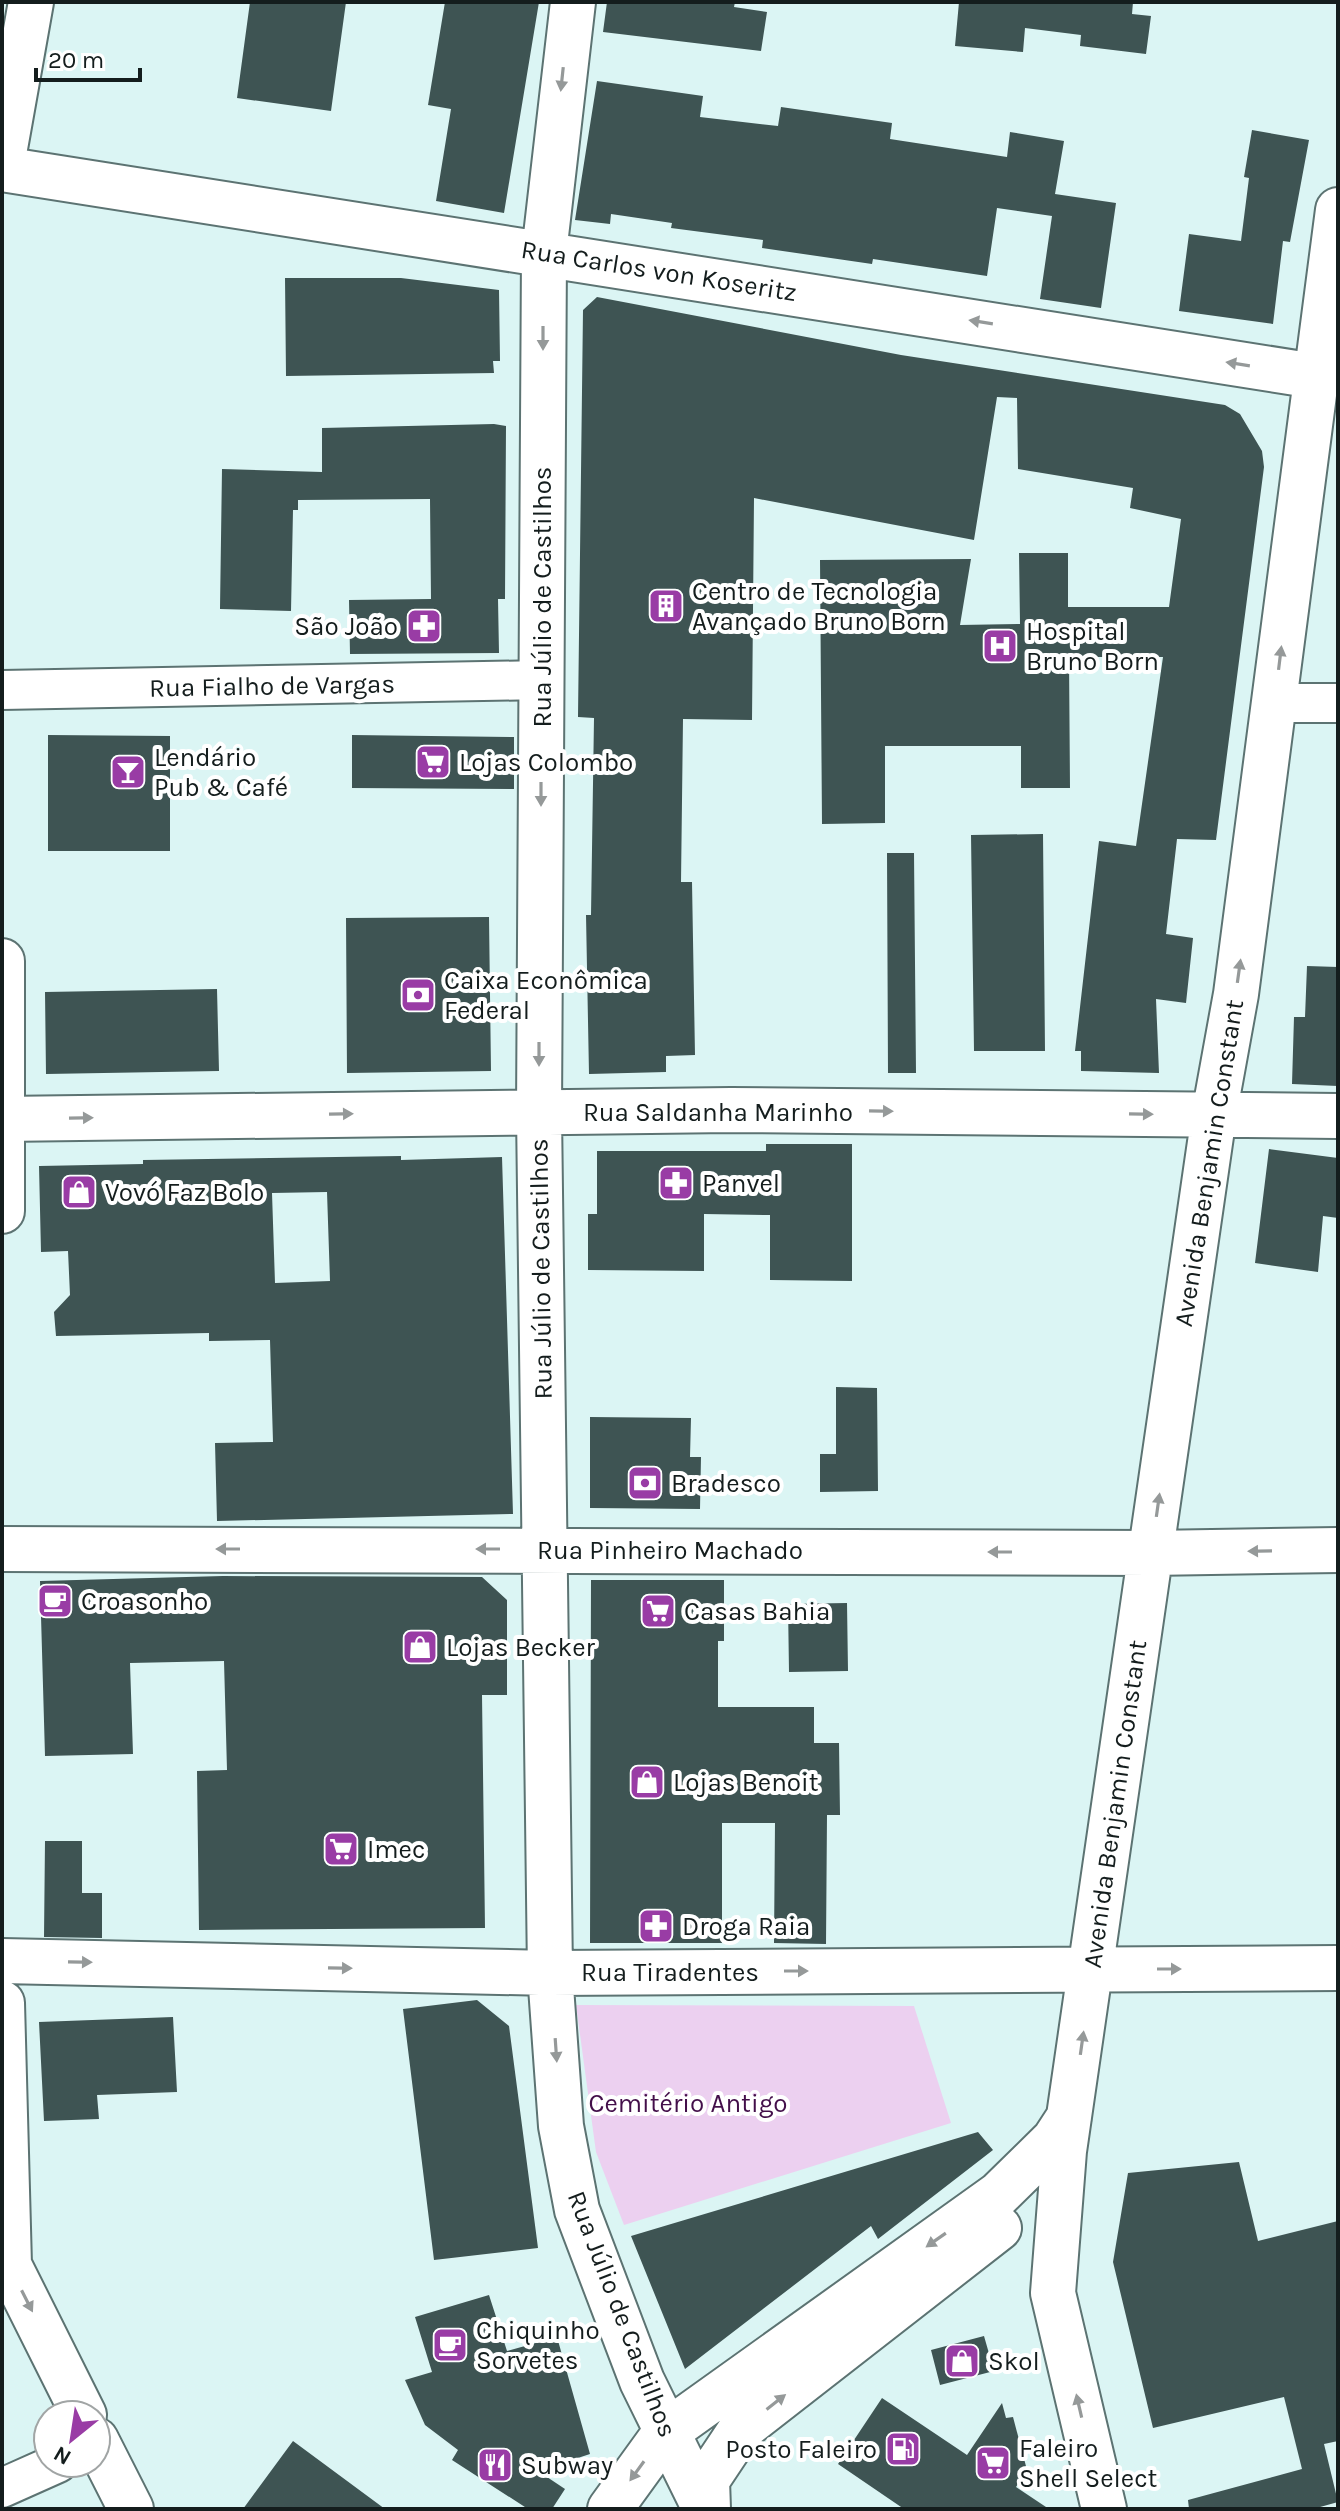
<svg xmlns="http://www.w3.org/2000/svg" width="1340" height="2511" viewBox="0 0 1340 2511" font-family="Karla,sans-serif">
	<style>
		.green { fill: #ecd0f0 }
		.building { fill: #3e5453; fill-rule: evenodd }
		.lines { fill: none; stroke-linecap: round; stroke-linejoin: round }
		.street-casing { stroke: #5c7372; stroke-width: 42 }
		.secondary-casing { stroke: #5c7372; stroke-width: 48 }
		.street { stroke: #fff; stroke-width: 38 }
		.secondary { stroke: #fff; stroke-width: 44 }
		.oneway { fill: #959999 }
		.labels { text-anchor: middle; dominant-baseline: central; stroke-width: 8; stroke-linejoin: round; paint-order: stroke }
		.street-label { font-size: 26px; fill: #141d1d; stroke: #fff }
		.poi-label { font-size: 26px; fill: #141d1d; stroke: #fff; text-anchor: start }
		.park-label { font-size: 26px; fill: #430f4a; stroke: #fff }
	</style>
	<rect width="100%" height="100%" fill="#dbf5f4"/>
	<!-- green -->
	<path class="green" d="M576 2005 914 2006 951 2123 624 2225 596 2152Z"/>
	<!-- building -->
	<path class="building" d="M250 2H346L331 111 237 98Z
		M445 2H539L504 213 436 201 451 109 428 105Z
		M607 2H735L734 7 767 12 761 51 603 32Z
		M959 2H1133L1132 14 1151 16 1146 54 1080 46 1081 35 1025 28 1023 52 955 46Z
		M597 81 703 96 700 117 778 126 781 107 892 123 890 139 1007 157 1010 132 1064 141 1055 194 1116 203 1101 308 1040 299 1052 216 997 208 987 276 873 259 872 264 762 248 763 240 671 228 672 223 611 214 610 224 575 220Z
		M1252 130 1309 140 1290 242 1283 241 1273 324 1179 311 1189 234 1241 241 1249 178 1244 177Z
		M285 278H401L499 290 500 361H493L494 373 286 376Z
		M597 297 901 355 1225 405 1240 414 1262 451 1264 467 1216 840 1177 839 1166 934 1193 938 1186 1003 1156 999 1159 1073 1081 1071V1051H1075L1099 841 1136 846 1163 657H1069L1070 788H1021V746H885V823L822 824 820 560 971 559 960 625 1020 624 1019 553H1068V607H1169L1181 519 1130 508 1133 488 1018 469 1017 398 997 397 974 540 754 498 752 720 683 719 681 882H692L695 1055 666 1056V1072L589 1074 586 915H591L594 718 578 717 583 310Z
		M494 424 506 426 505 599H498L499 653 350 654 349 600 431 599 430 499 298 500V510H293L291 611 220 609 222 469 322 472V428Z
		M48 735 170 736V851H48Z
		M352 735 514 737V789L352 788Z
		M1043 834 1045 1051H974L971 835Z
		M887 853H914L916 1073H888Z
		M489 917 491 1071 347 1073 346 918Z
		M1307 966 1338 967V1086L1292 1084 1294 1017H1305Z
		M217 989 219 1071 46 1074 45 992Z
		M766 1144H852V1281L770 1280V1215L704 1214V1271L588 1270V1214H597V1151H766Z
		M1269 1149 1338 1158V1218L1323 1216 1318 1272 1255 1263Z
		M401 1156V1160L502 1157 513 1514 217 1521 215 1443 273 1442 270 1340 209 1341V1333L56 1336 54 1312 70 1295 68 1251 41 1252 39 1166 143 1164V1160ZM327 1192 330 1281 275 1283 272 1193Z
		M836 1387 877 1388 878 1491 820 1492V1454H836Z
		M590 1417 691 1418 690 1457H701L700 1509 590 1508Z
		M223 1576 482 1577 507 1600V1695H482L485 1928 199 1930 197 1771 227 1770 224 1661 130 1663 133 1754 45 1756 40 1581Z
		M591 1580H724V1641H718V1707H814V1743H839L840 1815H827L826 1944 774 1943 775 1823H722V1943H590Z
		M847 1603 848 1671 789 1672 788 1604Z
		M45 1841H82V1893H102V1938L44 1937Z
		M477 2000 509 2026 538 2248 434 2260 403 2009Z
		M173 2017 177 2092 97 2095 99 2119 44 2121 39 2022Z
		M978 2132 993 2150 878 2239 871 2226 685 2369 631 2236Z
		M1239 2162 1258 2241 1338 2221V2441L1324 2444 1338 2502 1313 2509H1189L1188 2500 1302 2469 1284 2397 1153 2428 1113 2262 1128 2173Z
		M489 2295 507 2351 557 2337 590 2454 538 2471 565 2489 552 2509H528L452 2460 458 2450 425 2425 405 2380 432 2372 415 2317Z
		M984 2336 994 2371 940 2385 931 2350Z
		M882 2398 967 2455 1002 2403 1006 2418 1013 2417 1027 2470 1016 2487 1049 2509H904L838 2464Z
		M293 2441 385 2509H243Z"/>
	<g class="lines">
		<defs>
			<path id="street" d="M2 690 542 680
				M1274 703H1338
				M2 2488 58 2463"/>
			<path id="secondary" d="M573 2 544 253 539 1113 550 1973 561 2126 577 2210 642 2381 705 2509
				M2 165 31 2
				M2 169 1315 376
				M2 961V1211
				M2 1119 731 1110 1338 1116
				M2 1549 1151 1553 1338 1550
				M2 1961 550 1973 1338 1968
				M2 2003 9 2265 84 2415
				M96 2440 131 2509
				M610 2509 665 2433 999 2194 1054 2140 1069 2117
				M708 2509 707 2480 741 2429 999 2228
				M1104 2509 1053 2293 1064 2151 1214 1115 1236 994 1338 210"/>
		</defs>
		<!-- street casing -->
		<use href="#street" class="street-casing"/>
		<!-- secondary casing -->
		<use href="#secondary" class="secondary-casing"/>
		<!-- street -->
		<use href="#street" class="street"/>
		<!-- secondary -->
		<use href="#secondary" class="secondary"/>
	</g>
	<!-- one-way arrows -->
	<defs><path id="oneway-solid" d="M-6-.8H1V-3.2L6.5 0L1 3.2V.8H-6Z" transform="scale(2)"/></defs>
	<g class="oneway">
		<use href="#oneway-solid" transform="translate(562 79) rotate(96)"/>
		<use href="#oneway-solid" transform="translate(981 322) rotate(-171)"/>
		<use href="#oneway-solid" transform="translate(543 338) rotate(90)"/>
		<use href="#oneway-solid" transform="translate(1238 364) rotate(-171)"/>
		<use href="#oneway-solid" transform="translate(1280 658) rotate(-83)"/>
		<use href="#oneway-solid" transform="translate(541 794) rotate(90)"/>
		<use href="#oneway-solid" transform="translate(1239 971) rotate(-82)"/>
		<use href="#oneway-solid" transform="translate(539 1054) rotate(90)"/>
		<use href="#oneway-solid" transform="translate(881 1111) rotate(1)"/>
		<use href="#oneway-solid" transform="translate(341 1114) rotate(-1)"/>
		<use href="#oneway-solid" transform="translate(1141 1114) rotate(1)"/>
		<use href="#oneway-solid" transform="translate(81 1118) rotate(-1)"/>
		<use href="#oneway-solid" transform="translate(1158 1505) rotate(-82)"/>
		<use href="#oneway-solid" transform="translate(228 1549) rotate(-180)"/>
		<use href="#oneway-solid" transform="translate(488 1549) rotate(-180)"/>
		<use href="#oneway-solid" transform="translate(1260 1551) rotate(179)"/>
		<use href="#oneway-solid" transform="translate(1000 1552) rotate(-180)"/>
		<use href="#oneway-solid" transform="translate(80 1962) rotate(1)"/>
		<use href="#oneway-solid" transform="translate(340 1968) rotate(1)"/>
		<use href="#oneway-solid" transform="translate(1169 1969)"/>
		<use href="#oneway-solid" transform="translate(796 1971)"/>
		<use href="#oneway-solid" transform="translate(1082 2043) rotate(-82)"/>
		<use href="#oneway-solid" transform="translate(556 2050) rotate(86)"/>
		<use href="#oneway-solid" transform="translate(936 2240) rotate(145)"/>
		<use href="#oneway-solid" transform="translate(27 2301) rotate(63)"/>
		<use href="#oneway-solid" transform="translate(776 2402) rotate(-38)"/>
		<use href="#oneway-solid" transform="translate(1079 2406) rotate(-103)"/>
		<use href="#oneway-solid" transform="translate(637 2471) rotate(126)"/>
	</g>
	<!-- icons -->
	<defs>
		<symbol id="building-square" viewBox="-11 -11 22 22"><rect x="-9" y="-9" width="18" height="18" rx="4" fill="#993ca5" stroke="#fff"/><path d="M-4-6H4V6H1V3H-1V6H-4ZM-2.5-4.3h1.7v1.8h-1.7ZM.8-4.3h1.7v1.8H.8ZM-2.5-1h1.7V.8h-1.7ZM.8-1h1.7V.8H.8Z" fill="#fff"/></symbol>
		<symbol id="pharmacy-square" viewBox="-11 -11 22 22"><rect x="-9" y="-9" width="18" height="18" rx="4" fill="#993ca5" stroke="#fff"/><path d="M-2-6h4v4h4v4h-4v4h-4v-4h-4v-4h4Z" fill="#fff"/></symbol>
		<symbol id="hospital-square" viewBox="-11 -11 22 22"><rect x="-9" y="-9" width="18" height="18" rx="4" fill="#993ca5" stroke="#fff"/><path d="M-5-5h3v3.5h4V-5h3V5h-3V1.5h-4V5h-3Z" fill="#fff"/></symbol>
		<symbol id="supermarket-square" viewBox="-11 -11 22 22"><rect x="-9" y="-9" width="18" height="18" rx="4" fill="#993ca5" stroke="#fff"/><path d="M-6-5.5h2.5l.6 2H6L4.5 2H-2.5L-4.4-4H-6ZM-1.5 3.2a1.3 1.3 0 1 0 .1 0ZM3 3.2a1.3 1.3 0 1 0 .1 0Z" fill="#fff"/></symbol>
		<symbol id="bar-square" viewBox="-11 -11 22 22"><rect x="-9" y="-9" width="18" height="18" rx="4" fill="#993ca5" stroke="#fff"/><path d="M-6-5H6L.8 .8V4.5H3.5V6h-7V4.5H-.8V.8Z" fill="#fff"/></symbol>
		<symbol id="bank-square" viewBox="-11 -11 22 22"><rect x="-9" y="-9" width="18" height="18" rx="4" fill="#993ca5" stroke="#fff"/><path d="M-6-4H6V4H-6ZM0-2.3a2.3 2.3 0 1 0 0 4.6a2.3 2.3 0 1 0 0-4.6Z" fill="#fff"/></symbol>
		<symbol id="shop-square" viewBox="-11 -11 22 22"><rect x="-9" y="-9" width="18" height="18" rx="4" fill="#993ca5" stroke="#fff"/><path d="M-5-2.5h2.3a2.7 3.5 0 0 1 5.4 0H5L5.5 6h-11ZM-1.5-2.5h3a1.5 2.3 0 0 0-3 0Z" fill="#fff"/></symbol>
		<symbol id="cafe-square" viewBox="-11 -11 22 22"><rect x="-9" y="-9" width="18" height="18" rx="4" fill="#993ca5" stroke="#fff"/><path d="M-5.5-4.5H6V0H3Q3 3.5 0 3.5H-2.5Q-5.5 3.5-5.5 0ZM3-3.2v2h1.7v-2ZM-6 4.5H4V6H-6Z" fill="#fff"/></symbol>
		<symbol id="fuel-square" viewBox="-11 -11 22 22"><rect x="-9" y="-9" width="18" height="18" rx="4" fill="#993ca5" stroke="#fff"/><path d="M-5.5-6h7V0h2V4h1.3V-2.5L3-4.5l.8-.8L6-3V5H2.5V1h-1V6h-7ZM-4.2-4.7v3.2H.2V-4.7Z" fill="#fff"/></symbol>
		<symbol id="restaurant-square" viewBox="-11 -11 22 22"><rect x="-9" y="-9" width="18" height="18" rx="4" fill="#993ca5" stroke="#fff"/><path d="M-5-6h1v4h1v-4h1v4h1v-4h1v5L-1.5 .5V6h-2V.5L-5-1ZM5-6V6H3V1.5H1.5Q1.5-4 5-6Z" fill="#fff"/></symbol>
	</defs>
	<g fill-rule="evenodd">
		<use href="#building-square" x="646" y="586" width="40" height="40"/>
		<use href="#pharmacy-square" x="404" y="606" width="40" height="40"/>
		<use href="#hospital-square" x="980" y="626" width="40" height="40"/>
		<use href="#supermarket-square" x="413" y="742" width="40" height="40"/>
		<use href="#bar-square" x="108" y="752" width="40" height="40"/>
		<use href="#bank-square" x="398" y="975" width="40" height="40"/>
		<use href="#pharmacy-square" x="656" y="1163" width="40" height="40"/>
		<use href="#shop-square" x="59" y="1172" width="40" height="40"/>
		<use href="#bank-square" x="625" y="1463" width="40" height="40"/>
		<use href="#cafe-square" x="35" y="1581" width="40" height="40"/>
		<use href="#supermarket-square" x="638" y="1591" width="40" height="40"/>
		<use href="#shop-square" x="400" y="1627" width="40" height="40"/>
		<use href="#shop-square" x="627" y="1762" width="40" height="40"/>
		<use href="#supermarket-square" x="321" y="1829" width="40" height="40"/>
		<use href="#pharmacy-square" x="636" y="1906" width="40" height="40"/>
		<use href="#cafe-square" x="430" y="2325" width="40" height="40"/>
		<use href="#shop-square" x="942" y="2341" width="40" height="40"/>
		<use href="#fuel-square" x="883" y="2429" width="40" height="40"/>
		<use href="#supermarket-square" x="973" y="2443" width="40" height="40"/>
		<use href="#restaurant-square" x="475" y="2445" width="40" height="40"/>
	</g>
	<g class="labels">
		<!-- street labels -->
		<g class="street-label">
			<text transform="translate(659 271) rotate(9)">Rua Carlos von Koseritz</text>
			<text transform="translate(542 597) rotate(-90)">Rua Júlio de Castilhos</text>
			<text transform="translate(272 686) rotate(-1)">Rua Fialho de Vargas</text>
			<text x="718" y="1112">Rua Saldanha Marinho</text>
			<text transform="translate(1209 1163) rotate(-81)">Avenida Benjamin Constant</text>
			<text transform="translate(541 1269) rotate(-91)">Rua Júlio de Castilhos</text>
			<text x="670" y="1550">Rua Pinheiro Machado</text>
			<text transform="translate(1115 1804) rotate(-82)">Avenida Benjamin Constant</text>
			<text x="670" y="1972">Rua Tiradentes</text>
			<text transform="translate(622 2314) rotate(69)">Rua Júlio de Castilhos</text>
		</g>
		<!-- poi labels -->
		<g class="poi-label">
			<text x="692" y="591">Centro de Tecnologia<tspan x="692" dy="30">Avançado Bruno Born</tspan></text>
			<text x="398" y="626" text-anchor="end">São João</text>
			<text x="1026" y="631">Hospital<tspan x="1026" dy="30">Bruno Born</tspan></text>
			<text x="154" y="757">Lendário<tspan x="154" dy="30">Pub &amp; Café</tspan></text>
			<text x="459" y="762">Lojas Colombo</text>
			<text x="444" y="980">Caixa Econômica<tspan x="444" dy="30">Federal</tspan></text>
			<text x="702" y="1183">Panvel</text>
			<text x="105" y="1192">Vovó Faz Bolo</text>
			<text x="671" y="1483">Bradesco</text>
			<text x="81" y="1601">Croasonho</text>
			<text x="684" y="1611">Casas Bahia</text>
			<text x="446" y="1647">Lojas Becker</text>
			<text x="673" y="1782">Lojas Benoit</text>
			<text x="367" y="1849">Imec</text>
			<text x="682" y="1926">Droga Raia</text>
			<text x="476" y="2330">Chiquinho<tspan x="476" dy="30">Sorvetes</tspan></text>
			<text x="988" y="2361">Skol</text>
			<text x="1019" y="2448">Faleiro<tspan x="1019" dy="30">Shell Select</tspan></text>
			<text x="877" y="2449" text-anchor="end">Posto Faleiro</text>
			<text x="521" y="2465">Subway</text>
		</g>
		<!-- park labels -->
		<g class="park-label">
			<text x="688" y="2103">Cemitério Antigo</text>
		</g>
	</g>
	<!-- border -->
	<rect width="1340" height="2511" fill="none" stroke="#141d1d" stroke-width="8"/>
	<!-- north arrow -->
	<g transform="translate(72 2439) rotate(210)"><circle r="38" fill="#ffffff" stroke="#a1a5a5" stroke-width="2"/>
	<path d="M0-6L14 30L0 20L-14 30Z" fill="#993ca5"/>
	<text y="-12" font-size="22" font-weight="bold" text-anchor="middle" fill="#141d1d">N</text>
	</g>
	<!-- scale -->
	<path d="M36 68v12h104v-12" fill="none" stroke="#141d1d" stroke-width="4"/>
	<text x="48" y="68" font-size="24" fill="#141d1d" stroke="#ffffff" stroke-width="6" paint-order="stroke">20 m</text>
</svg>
